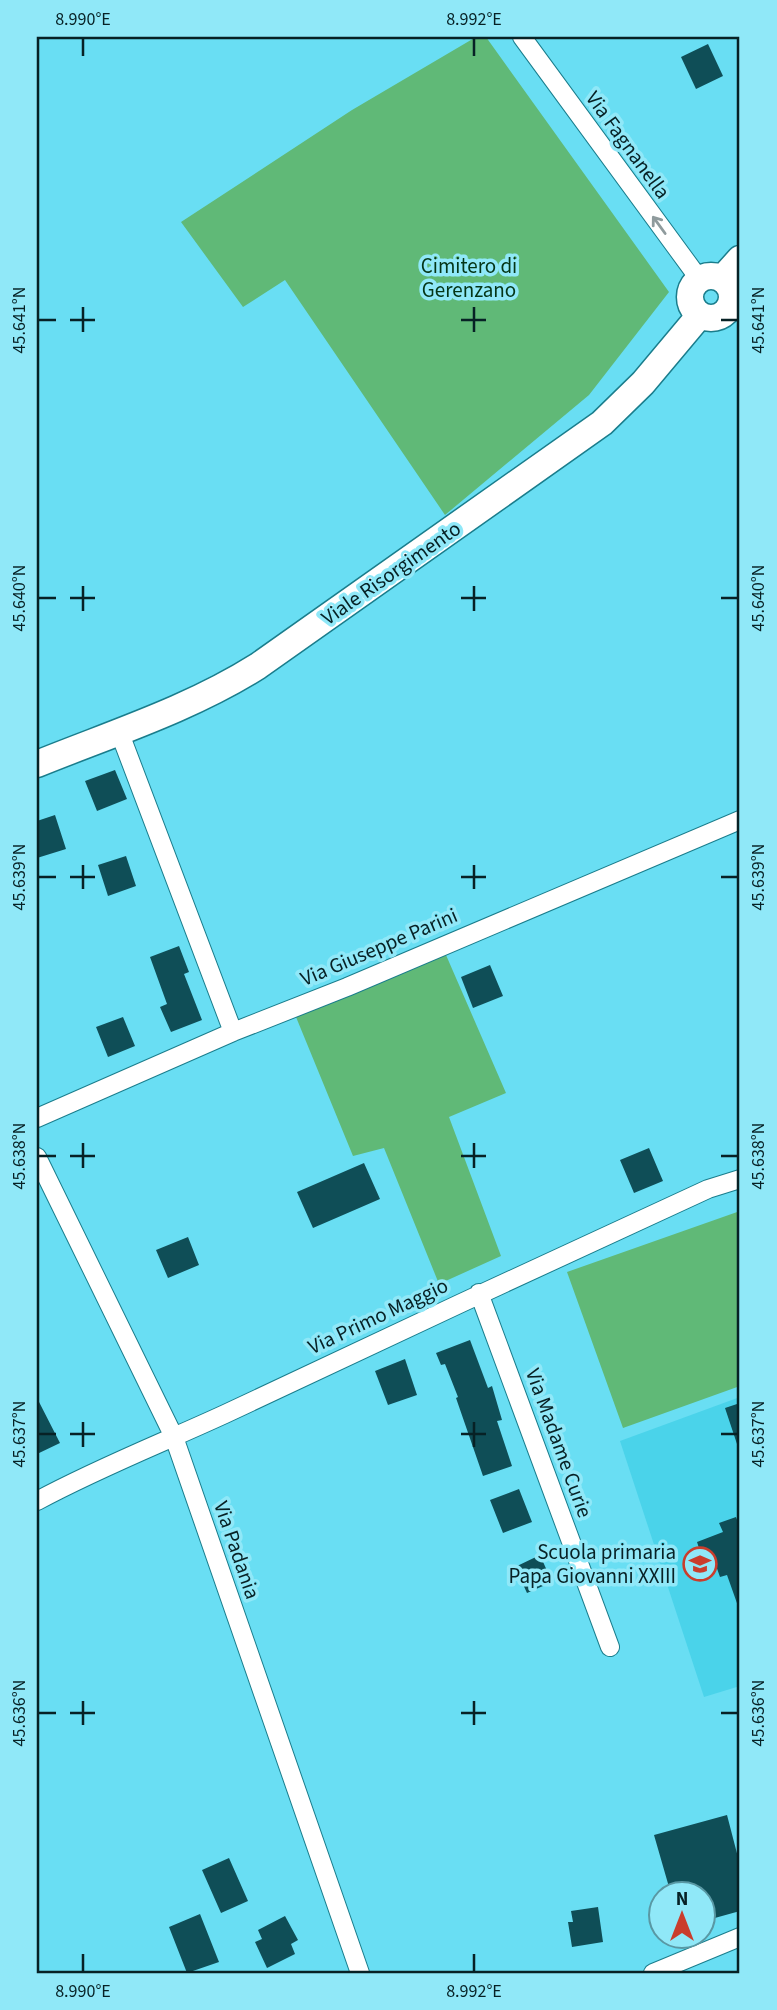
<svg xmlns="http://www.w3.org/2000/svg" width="777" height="2010" viewBox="0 0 777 2010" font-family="'Source Sans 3',sans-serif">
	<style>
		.built { fill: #4ad3ea }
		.green { fill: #60b977 }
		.building { fill: #0f4e57 }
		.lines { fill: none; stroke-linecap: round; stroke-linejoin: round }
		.street-casing { stroke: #1a7d8c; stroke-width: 20 }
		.secondary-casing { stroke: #1a7d8c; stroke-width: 29 }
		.street { stroke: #fff; stroke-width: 18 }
		.secondary { stroke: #fff; stroke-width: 26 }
		.oneway { stroke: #8f9b9d }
		.ticks { fill: none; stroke: #072125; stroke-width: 2.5 }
		.labels { text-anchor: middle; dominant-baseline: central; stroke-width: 7; stroke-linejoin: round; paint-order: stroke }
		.street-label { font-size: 21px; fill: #072125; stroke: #90e8f8 }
		.park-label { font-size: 21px; fill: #043516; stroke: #90e8f8 }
		.poi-label { font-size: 21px; fill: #072125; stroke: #90e8f8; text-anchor: end }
		.neatline { fill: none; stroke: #072125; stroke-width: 2.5 }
		.ticks-label { font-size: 18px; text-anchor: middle; fill: #072125 }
	</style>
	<rect width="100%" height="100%" fill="#69def3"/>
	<!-- built -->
	<path class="built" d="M740 1397V1686L704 1697 620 1441Z"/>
	<!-- green -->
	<path class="green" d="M476 37H486L669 292 589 395 445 515 285 280 243 307 181 222 352 110Z
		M446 955 506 1093 449 1117 501 1256 439 1284 384 1148 353 1156 296 1017Z
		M740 1211V1386L623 1428 567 1272Z"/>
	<!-- building -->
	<path class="building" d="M708 44 723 76 696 89 681 57Z
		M115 770 127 799 97 811 85 781Z
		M55 815 66 849 37 858V821Z
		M126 856 136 886 108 896 98 865Z
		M179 946 189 972 184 974 202 1020 171 1032 160 1007 167 1004 150 957Z
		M490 965 503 996 473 1008 461 977Z
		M123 1017 135 1046 108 1057 96 1027Z
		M649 1148 663 1181 634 1193 620 1160Z
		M364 1163 380 1199 313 1228 297 1192Z
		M188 1237 199 1265 168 1278 156 1250Z
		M470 1340 488 1388 492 1386 502 1420 497 1421 512 1466 483 1476 456 1398 458 1397 445 1364 441 1365 436 1353Z
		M405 1359 417 1395 388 1405 375 1371Z
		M37 1398 60 1443 37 1454Z
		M740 1403V1447H738L725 1408Z
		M519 1489 532 1522 503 1533 490 1500Z
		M736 1517 740 1528V1606H738L727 1575 720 1577 713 1557 703 1560 697 1542 723 1532 719 1523Z
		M540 1555 552 1582 527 1593 515 1567Z
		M727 1815 740 1865V1911L704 1921V1894H671L654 1835Z
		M229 1858 248 1901 221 1913 202 1870Z
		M598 1907 603 1942 572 1947 568 1922H573L571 1911Z
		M200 1914 219 1962 187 1973 169 1927Z
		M285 1916 298 1940 291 1944 295 1954 267 1968 255 1942 262 1939 258 1930Z"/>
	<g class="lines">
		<defs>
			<path id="street" d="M522 37 700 280
				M728 310 740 307
				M119 731 233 1032
				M37 1118 233 1032 347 987 740 820
				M37 1157 174 1437 360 1973
				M479 1293 610 1647
				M37 1501C98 1468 162 1443 225 1414 386 1338 546 1263 708 1189L740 1179
				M653 1973 740 1937"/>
			<path id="secondary" d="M690 297a21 21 0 1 1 42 0a21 21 0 1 1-42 0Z
				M722 279 740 259
				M37 764C111 734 190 709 258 666L602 423 643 383 700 315"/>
		</defs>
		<!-- street casing -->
		<use href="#street" class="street-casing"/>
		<!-- secondary casing -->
		<use href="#secondary" class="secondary-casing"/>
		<!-- street -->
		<use href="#street" class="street"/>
		<!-- secondary -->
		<use href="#secondary" class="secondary"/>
	</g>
	<!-- one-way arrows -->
	<defs><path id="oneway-shaft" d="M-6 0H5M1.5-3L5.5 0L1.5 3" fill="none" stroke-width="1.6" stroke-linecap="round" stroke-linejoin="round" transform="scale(1.75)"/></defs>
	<use class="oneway" href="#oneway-shaft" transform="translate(659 225) rotate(-126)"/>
	<!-- ticks -->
	<path class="ticks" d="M83 38V56M474 38V56M83 307V332M474 307V332M38 320H56M70 320H95M461 320H486M721 320H738M83 586V611M474 586V611M38 598H56M70 598H95M461 598H486M721 598H738M83 865V889M474 865V889M38 877H56M70 877H95M461 877H486M721 877H738M83 1143V1168M474 1143V1168M38 1156H56M70 1156H95M461 1156H486M721 1156H738M83 1422V1447M474 1422V1447M38 1434H56M70 1434H95M461 1434H486M721 1434H738M83 1701V1725M474 1701V1725M38 1713H56M70 1713H95M461 1713H486M721 1713H738M83 1954V1972M474 1954V1972"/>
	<!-- icons -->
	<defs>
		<symbol id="school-ring" viewBox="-11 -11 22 22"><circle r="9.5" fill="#90e8f8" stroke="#ca3d2c" stroke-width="1.5"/><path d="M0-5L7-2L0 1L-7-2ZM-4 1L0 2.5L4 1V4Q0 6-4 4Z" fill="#ca3d2c"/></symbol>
	</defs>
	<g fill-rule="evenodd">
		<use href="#school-ring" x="681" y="1545" width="38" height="38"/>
	</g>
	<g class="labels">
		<!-- street labels -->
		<g class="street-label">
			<text transform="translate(628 145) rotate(54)">Via Fagnanella</text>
			<text transform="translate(391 573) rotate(-35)">Viale Risorgimento</text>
			<text transform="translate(379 947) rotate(-23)">Via Giuseppe Parini</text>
			<text transform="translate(378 1316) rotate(-25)">Via Primo Maggio</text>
			<text transform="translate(559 1443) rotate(70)">Via Madame Curie</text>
			<text transform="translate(237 1550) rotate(71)">Via Padania</text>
		</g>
		<!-- park labels -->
		<g class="park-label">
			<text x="469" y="266">Cimitero di<tspan x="469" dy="24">Gerenzano</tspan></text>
		</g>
		<!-- poi labels -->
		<g class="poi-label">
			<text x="676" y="1552">Scuola primaria<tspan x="676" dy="24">Papa Giovanni XXIII</tspan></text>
		</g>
	</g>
	<!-- border -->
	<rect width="777" height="2010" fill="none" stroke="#90e8f8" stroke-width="77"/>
	<!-- north arrow -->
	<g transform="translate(682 1915)"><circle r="33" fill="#90e8f8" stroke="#5998a4" stroke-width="2"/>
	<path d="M0-5L12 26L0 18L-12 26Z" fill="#ca3d2c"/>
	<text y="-10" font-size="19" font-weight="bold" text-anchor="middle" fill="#072125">N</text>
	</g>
	<rect x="38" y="38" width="700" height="1934" class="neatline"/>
	<g class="ticks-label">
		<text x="83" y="25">8.990°E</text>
		<text x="474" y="25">8.992°E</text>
		<text transform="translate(19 320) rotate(-90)" y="6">45.641°N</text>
		<text transform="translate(758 320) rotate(-90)" y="6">45.641°N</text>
		<text transform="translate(19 598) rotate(-90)" y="6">45.640°N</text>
		<text transform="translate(758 598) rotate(-90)" y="6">45.640°N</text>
		<text transform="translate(19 877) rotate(-90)" y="6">45.639°N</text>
		<text transform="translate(758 877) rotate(-90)" y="6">45.639°N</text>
		<text transform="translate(19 1156) rotate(-90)" y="6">45.638°N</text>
		<text transform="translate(758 1156) rotate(-90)" y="6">45.638°N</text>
		<text transform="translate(19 1434) rotate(-90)" y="6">45.637°N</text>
		<text transform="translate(758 1434) rotate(-90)" y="6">45.637°N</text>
		<text transform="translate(19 1713) rotate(-90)" y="6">45.636°N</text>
		<text transform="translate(758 1713) rotate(-90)" y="6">45.636°N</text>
		<text x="83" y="1997">8.990°E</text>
		<text x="474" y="1997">8.992°E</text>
	</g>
</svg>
